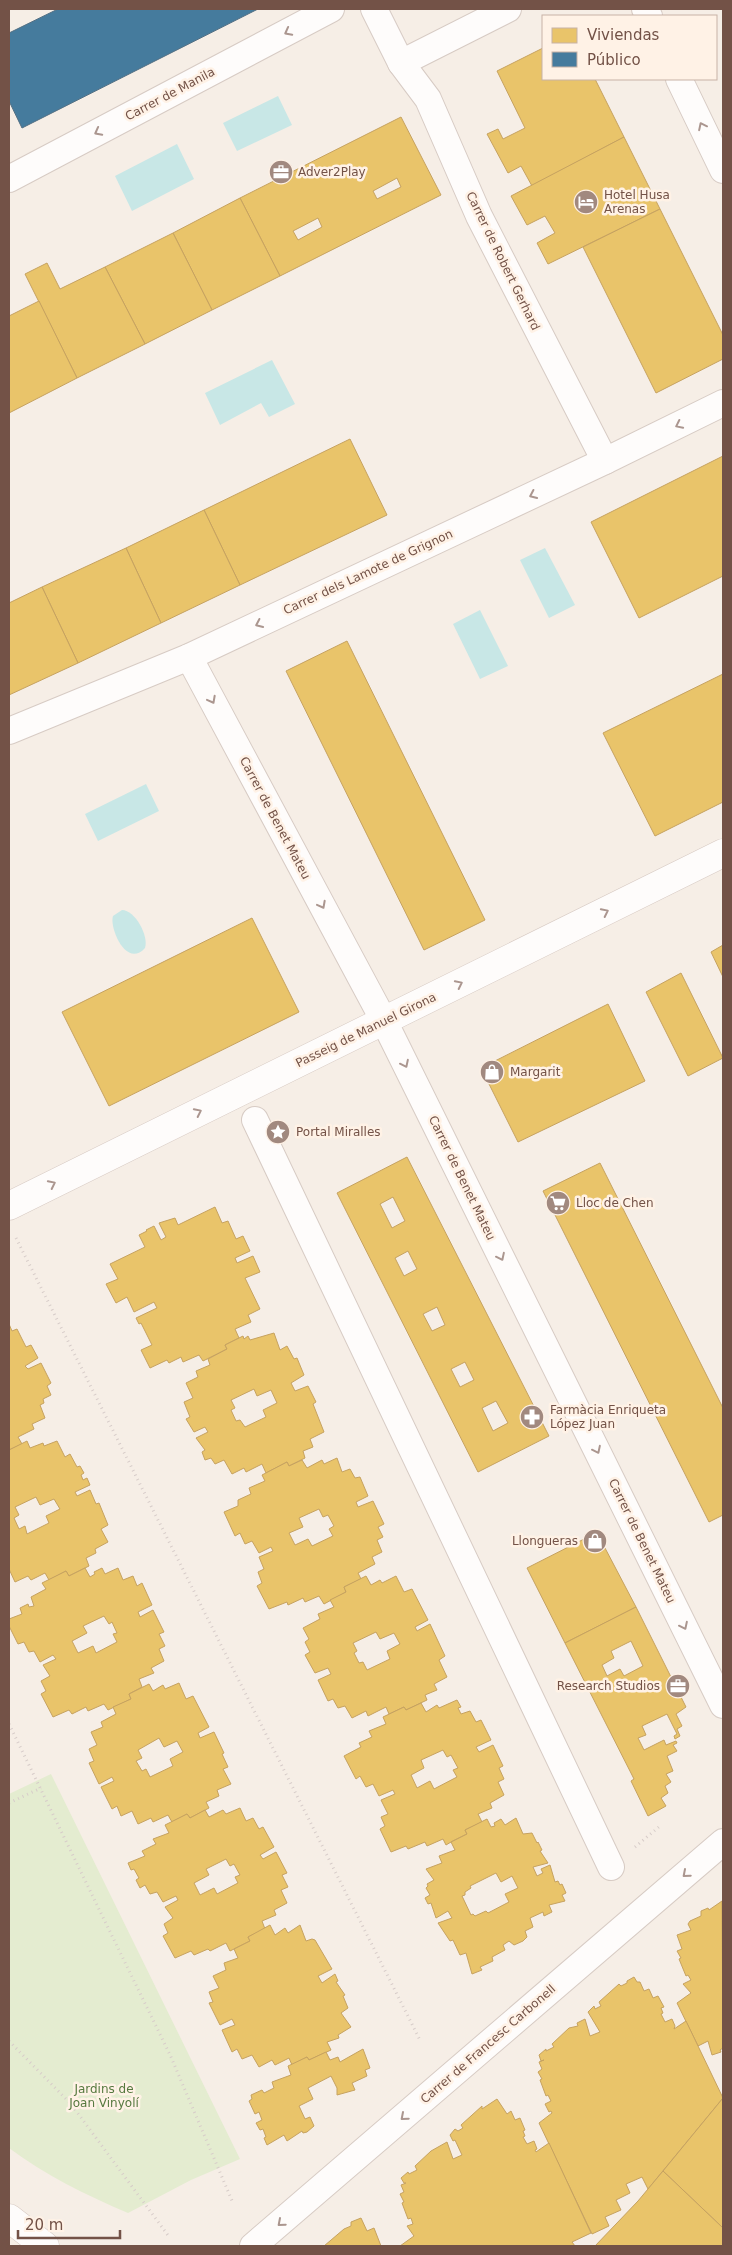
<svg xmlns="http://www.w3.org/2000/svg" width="732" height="2255" viewBox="0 0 732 2255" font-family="'DejaVu Sans',sans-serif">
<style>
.green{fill:#e4ecd0}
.water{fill:#c8e7e6}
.homes{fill:#e9c46a;stroke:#c6a260;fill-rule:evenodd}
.public{fill:#457b9d;stroke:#536f83}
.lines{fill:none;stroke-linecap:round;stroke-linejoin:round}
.street-casing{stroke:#d7cbc4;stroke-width:28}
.secondary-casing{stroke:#d7cac3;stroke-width:29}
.path{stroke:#d7ccc9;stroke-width:3;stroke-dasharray:1 4;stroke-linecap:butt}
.street{stroke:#fefcfb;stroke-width:26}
.secondary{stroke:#fefcfb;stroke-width:28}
.oneway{stroke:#ab968f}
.labels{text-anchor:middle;stroke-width:5;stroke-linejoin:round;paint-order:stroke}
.street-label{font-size:12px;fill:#735247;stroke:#fff2e6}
.poi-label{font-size:12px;fill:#735247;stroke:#fff2e6;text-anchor:start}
.park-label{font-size:12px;fill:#56793f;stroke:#fff2e6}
</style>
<rect width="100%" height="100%" fill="#f6eee6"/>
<!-- green -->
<path class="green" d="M 51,1774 L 240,2159 L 191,2180 L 128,2213 C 86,2195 45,2175 9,2148 L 9,1794 Z"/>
<!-- water -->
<g class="water">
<path d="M 278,96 L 292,125 L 237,151 L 223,123 Z"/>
<path d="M 177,144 L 194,179 L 132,211 L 115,176 Z"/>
<path d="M 272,360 L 295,404 L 269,417 L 261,403 L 220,425 L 205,393 Z"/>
<path d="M 545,548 L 575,605 L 549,618 L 520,560 Z"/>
<path d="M 480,610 L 508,666 L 480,679 L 453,624 Z"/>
<path d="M 146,784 L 159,811 L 98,841 L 85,814 Z"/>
<path d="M 122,910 C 135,910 149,936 145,948 C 126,969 109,927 113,916 Z"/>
</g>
<!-- homes -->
<g class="homes">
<path d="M 543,48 L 543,79 L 595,79 L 624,137 L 532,186 L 521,166 L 508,173 L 487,134 L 498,129 L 503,139 L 525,128 L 497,71 Z"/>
<path d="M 401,117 L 441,195 L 280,276 L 240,198 ZM 397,178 L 401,187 L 377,199 L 373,191 ZM 318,218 L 322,227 L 298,240 L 293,231 Z"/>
<path d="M 624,137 L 660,209 L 548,264 L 537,243 L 555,233 L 545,216 L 527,225 L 511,196 Z"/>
<path d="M 240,198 L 280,276 L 212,310 L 173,233 Z"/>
<path d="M 660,209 L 723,335 L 723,359 L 656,393 L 583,247 Z"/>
<path d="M 173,233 L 212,310 L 145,344 L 105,267 Z"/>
<path d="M 47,263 L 60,289 L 105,267 L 145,344 L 77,378 L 25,274 Z"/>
<path d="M 39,301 L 77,378 L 9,413 L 9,316 Z"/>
<path d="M 350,439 L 387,515 L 240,585 L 204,510 Z"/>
<path d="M 723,456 L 723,576 L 639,618 L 591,522 Z"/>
<path d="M 204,510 L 240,585 L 161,623 L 126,548 Z"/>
<path d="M 126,548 L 161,623 L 78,663 L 42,587 Z"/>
<path d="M 42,587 L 78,663 L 9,695 L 9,603 Z"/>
<path d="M 347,641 L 485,920 L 424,950 L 286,671 Z"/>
<path d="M 723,674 L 723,802 L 655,836 L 603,733 Z"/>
<path d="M 252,918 L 299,1012 L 109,1106 L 62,1012 Z"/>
<path d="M 723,945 L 723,977 L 711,952 Z"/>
<path d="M 681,973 L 723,1058 L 688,1076 L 646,992 Z"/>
<path d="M 608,1004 L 645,1081 L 518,1142 L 481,1068 Z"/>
<path d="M 407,1157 L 549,1436 L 478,1472 L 337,1193 ZM 393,1197 L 405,1221 L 392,1228 L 380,1204 ZM 408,1251 L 417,1269 L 404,1276 L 395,1258 ZM 437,1307 L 445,1325 L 432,1331 L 423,1314 ZM 465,1362 L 474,1380 L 460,1387 L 451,1369 ZM 496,1401 L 508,1423 L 493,1431 L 482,1408 Z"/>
<path d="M 600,1163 L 723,1408 L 723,1515 L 709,1522 L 543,1191 Z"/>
<path d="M 215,1207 L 222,1223 L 228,1221 L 236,1239 L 243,1236 L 250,1251 L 235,1258 L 237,1263 L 253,1256 L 260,1272 L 245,1278 L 260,1309 L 248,1315 L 251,1322 L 235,1329 L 239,1338 L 225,1345 L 227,1349 L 203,1361 L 199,1355 L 183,1362 L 181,1357 L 169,1363 L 167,1360 L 150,1368 L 141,1350 L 152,1345 L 141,1323 L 139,1324 L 136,1318 L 157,1308 L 154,1302 L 134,1312 L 127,1297 L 116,1303 L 106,1284 L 118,1279 L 110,1264 L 145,1247 L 139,1235 L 147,1231 L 146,1230 L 154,1226 L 161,1240 L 166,1237 L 159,1223 L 175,1218 L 178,1225 Z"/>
<path d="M 9,1324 L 12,1331 L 17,1329 L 26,1347 L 31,1345 L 38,1358 L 25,1366 L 28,1369 L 41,1363 L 51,1383 L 47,1386 L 51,1395 L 43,1399 L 44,1403 L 40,1405 L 45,1418 L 32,1424 L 34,1429 L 18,1437 L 22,1444 L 9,1450 Z"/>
<path d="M 274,1333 L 280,1350 L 287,1346 L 294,1359 L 297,1358 L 304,1375 L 291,1383 L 295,1391 L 308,1386 L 316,1402 L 313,1404 L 324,1432 L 310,1439 L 313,1447 L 303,1451 L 305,1458 L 289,1466 L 287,1462 L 266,1473 L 262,1464 L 246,1472 L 244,1468 L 232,1474 L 224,1460 L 215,1464 L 211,1458 L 205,1460 L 202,1452 L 205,1450 L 196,1438 L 208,1432 L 205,1427 L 194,1432 L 186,1419 L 190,1417 L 184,1402 L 193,1398 L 186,1383 L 198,1377 L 196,1371 L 210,1365 L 208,1359 L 227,1349 L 225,1345 L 243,1336 L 244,1339 L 248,1336 L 250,1340 ZM 254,1389 L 257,1396 L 271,1390 L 277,1403 L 263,1410 L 266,1417 L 245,1427 L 240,1420 L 236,1421 L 231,1410 L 235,1408 L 231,1400 Z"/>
<path d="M 27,1441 L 30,1448 L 43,1443 L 44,1446 L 57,1441 L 65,1457 L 70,1454 L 77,1467 L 80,1466 L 84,1473 L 81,1475 L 83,1480 L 87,1478 L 90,1485 L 75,1492 L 77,1496 L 90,1490 L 96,1504 L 99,1503 L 108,1525 L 101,1529 L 108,1542 L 95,1549 L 96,1553 L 86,1558 L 89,1566 L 69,1576 L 66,1571 L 49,1580 L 45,1573 L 31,1580 L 28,1576 L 15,1582 L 9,1569 L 9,1450 ZM 36,1497 L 40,1505 L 54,1499 L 60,1509 L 46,1516 L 49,1523 L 27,1534 L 25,1526 L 19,1529 L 14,1518 L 19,1515 L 15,1507 Z"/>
<path d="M 337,1458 L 342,1472 L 350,1469 L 355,1478 L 360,1477 L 368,1496 L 356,1502 L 358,1507 L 373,1501 L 384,1524 L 378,1527 L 383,1537 L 377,1540 L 382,1552 L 372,1557 L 375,1564 L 358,1573 L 361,1579 L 344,1587 L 346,1592 L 324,1604 L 319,1596 L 305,1602 L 303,1598 L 288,1605 L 287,1602 L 269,1609 L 257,1586 L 262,1583 L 258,1572 L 264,1569 L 259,1557 L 273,1551 L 271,1547 L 259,1553 L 252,1541 L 245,1544 L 240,1533 L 235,1536 L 224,1512 L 238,1506 L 238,1500 L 251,1494 L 249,1488 L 265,1481 L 262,1475 L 287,1462 L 289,1466 L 302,1460 L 307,1468 L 322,1460 L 324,1464 ZM 319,1509 L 323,1517 L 328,1515 L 334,1526 L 329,1529 L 333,1536 L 312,1546 L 308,1539 L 295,1545 L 289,1533 L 303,1527 L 299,1518 Z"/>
<path d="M 592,1535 L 601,1550 L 605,1548 L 636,1607 L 565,1643 L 527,1568 Z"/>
<path d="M 85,1568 L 90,1577 L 95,1574 L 94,1572 L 102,1568 L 105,1574 L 118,1568 L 123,1580 L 133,1576 L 137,1586 L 142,1583 L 152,1605 L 138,1612 L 140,1617 L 153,1610 L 164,1632 L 159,1634 L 165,1646 L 159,1649 L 164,1661 L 151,1668 L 154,1673 L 139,1679 L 142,1687 L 129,1694 L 131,1699 L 108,1710 L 104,1704 L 88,1711 L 86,1707 L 72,1714 L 69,1710 L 53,1717 L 41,1694 L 46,1691 L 41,1681 L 50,1676 L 43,1665 L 56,1659 L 53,1655 L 40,1662 L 34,1651 L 29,1652 L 24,1642 L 18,1644 L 9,1626 L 9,1619 L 22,1614 L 20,1608 L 28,1604 L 29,1607 L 34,1606 L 31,1597 L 46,1589 L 42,1583 L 66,1571 L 69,1576 ZM 104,1616 L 109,1624 L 112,1622 L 117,1633 L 113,1634 L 117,1642 L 96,1653 L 93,1646 L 78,1653 L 72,1641 L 87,1633 L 83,1626 Z"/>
<path d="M 366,1576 L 371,1585 L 380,1580 L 382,1583 L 396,1576 L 404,1592 L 412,1589 L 428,1620 L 415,1627 L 417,1631 L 430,1624 L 445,1656 L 439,1660 L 447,1677 L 434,1684 L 437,1690 L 425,1695 L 427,1700 L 406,1710 L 404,1707 L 389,1714 L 386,1707 L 368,1716 L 366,1711 L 352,1718 L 345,1706 L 338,1708 L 333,1699 L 328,1701 L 318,1680 L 331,1674 L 328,1668 L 315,1673 L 305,1655 L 310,1652 L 305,1642 L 309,1639 L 303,1628 L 320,1619 L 318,1614 L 334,1607 L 330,1600 L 346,1592 L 344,1587 ZM 376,1632 L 380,1639 L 394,1633 L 400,1644 L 387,1651 L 390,1659 L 367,1670 L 363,1662 L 359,1663 L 354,1653 L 357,1651 L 353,1643 Z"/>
<path d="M 636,1607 L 686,1707 L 676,1714 L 682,1726 L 677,1729 L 680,1736 L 675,1739 L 674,1736 L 677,1734 L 667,1714 L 642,1726 L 646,1735 L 638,1738 L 644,1750 L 664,1740 L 666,1745 L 676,1741 L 677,1743 L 673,1745 L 677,1751 L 667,1756 L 673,1771 L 666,1774 L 671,1782 L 665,1786 L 668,1793 L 661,1798 L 666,1806 L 648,1816 L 631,1781 L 634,1779 L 565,1643 ZM 631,1641 L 643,1666 L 624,1676 L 620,1669 L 607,1676 L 602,1665 L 614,1658 L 611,1651 Z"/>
<path d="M 179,1683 L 186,1699 L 193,1696 L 209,1727 L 198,1733 L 200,1738 L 214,1732 L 224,1753 L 222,1754 L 228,1767 L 223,1769 L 231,1784 L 217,1790 L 219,1796 L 206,1802 L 209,1808 L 190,1818 L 187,1814 L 172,1822 L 168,1815 L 153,1822 L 151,1818 L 138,1824 L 132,1811 L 121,1816 L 117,1806 L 112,1809 L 101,1787 L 114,1781 L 112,1777 L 99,1784 L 89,1763 L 94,1761 L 89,1749 L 97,1745 L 91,1732 L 103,1727 L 101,1722 L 116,1714 L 113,1707 L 131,1699 L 129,1694 L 149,1684 L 153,1691 L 163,1685 L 165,1689 ZM 159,1738 L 164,1747 L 177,1741 L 183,1752 L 170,1759 L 173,1766 L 150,1777 L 146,1769 L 142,1771 L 136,1761 L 142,1758 L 138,1750 Z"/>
<path d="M 457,1700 L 461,1707 L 458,1708 L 461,1714 L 470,1711 L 476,1722 L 481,1720 L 491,1740 L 476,1747 L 479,1752 L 493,1745 L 503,1766 L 499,1768 L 504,1779 L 498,1782 L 504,1795 L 490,1803 L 492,1808 L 478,1814 L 482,1822 L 465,1830 L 467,1834 L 451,1842 L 446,1845 L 443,1839 L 427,1846 L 425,1842 L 408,1849 L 406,1846 L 391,1852 L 380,1829 L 385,1826 L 381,1817 L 388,1814 L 381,1800 L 395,1794 L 393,1790 L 379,1796 L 373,1784 L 366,1787 L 360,1776 L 356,1779 L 344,1756 L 361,1747 L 359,1743 L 372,1737 L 369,1731 L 386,1724 L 383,1717 L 404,1707 L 406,1710 L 421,1703 L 426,1712 L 437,1705 L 439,1708 ZM 443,1750 L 447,1757 L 451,1755 L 458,1768 L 453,1770 L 457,1777 L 434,1789 L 430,1781 L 417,1788 L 411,1775 L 424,1768 L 421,1760 Z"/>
<path d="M 240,1808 L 246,1821 L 253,1818 L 259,1829 L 263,1827 L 274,1847 L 260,1855 L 263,1859 L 276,1852 L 287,1873 L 282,1875 L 288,1887 L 281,1890 L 287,1903 L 274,1910 L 276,1915 L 262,1921 L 265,1929 L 248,1937 L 250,1941 L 230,1951 L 226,1943 L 210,1951 L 208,1949 L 194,1955 L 191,1951 L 175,1958 L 163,1936 L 168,1933 L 164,1924 L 173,1918 L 165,1907 L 178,1900 L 176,1896 L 163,1902 L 157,1892 L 150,1894 L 145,1885 L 140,1888 L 136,1880 L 139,1878 L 134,1869 L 131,1870 L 128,1863 L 145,1856 L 142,1851 L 156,1844 L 153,1839 L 169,1833 L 165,1825 L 187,1814 L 190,1818 L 205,1810 L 209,1817 L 223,1810 L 226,1814 ZM 226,1859 L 230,1866 L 234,1864 L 240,1875 L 235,1877 L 238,1883 L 217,1894 L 214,1888 L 200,1895 L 194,1883 L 209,1875 L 206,1869 Z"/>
<path d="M 516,1818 L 523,1834 L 532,1833 L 537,1843 L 538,1842 L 542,1850 L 540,1851 L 548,1863 L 533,1867 L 537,1876 L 543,1873 L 541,1869 L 550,1865 L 555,1882 L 558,1881 L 560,1885 L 562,1884 L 566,1893 L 562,1895 L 565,1901 L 549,1905 L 552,1912 L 544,1916 L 543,1912 L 530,1918 L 533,1927 L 525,1931 L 527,1937 L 523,1941 L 514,1945 L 509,1941 L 503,1945 L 505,1950 L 492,1957 L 493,1961 L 480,1967 L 482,1970 L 472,1974 L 466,1953 L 460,1955 L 453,1940 L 450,1941 L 438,1923 L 452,1918 L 448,1911 L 436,1918 L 431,1903 L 428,1904 L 425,1898 L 430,1895 L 426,1888 L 428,1886 L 427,1884 L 434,1880 L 426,1869 L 442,1863 L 439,1856 L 455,1850 L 451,1842 L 467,1834 L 465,1830 L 487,1819 L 491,1827 L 495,1826 L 494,1823 L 501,1819 L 505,1825 ZM 496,1873 L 501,1882 L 512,1876 L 518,1888 L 505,1894 L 509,1902 L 488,1913 L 486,1911 L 475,1916 L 473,1914 L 471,1915 L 462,1896 L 465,1895 L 465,1892 L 471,1888 L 470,1886 Z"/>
<path d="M 722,1901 L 723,2048 L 720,2050 L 721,2052 L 712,2055 L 708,2041 L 698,2046 L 677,2003 L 691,1993 L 683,1984 L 691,1980 L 688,1975 L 686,1976 L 679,1959 L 681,1958 L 677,1951 L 682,1949 L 677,1935 L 691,1930 L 688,1924 L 690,1921 L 701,1916 L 701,1911 L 708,1908 L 709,1910 Z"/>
<path d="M 270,1925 L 275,1935 L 285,1928 L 288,1933 L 300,1925 L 306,1941 L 312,1939 L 315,1940 L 332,1969 L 318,1976 L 322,1983 L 335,1974 L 338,1981 L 336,1982 L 345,1995 L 343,1996 L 348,2008 L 341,2013 L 351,2027 L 338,2035 L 339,2038 L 327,2042 L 331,2050 L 309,2060 L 307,2057 L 292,2065 L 289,2058 L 275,2065 L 272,2060 L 259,2067 L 252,2055 L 242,2059 L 237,2049 L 232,2052 L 222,2030 L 235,2025 L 232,2019 L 220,2025 L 209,2003 L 213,2002 L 209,1992 L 219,1988 L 213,1976 L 226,1970 L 224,1963 L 238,1958 L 234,1949 L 250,1941 L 248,1937 Z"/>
<path d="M 634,1977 L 637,1982 L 640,1982 L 644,1991 L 649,1989 L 653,1998 L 658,1996 L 664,2007 L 661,2008 L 663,2013 L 661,2014 L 665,2022 L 672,2019 L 675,2026 L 674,2029 L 686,2021 L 723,2098 L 648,2189 L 642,2177 L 626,2184 L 630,2193 L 616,2200 L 621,2210 L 605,2217 L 609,2226 L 592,2234 L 539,2123 L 552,2113 L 551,2111 L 549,2112 L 545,2104 L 551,2101 L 548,2095 L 546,2096 L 540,2080 L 542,2079 L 538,2072 L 542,2069 L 539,2062 L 544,2060 L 541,2061 L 539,2055 L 546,2049 L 546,2051 L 554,2047 L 552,2044 L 569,2028 L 578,2026 L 577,2023 L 585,2019 L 590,2036 L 600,2032 L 588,2012 L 594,2006 L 595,2009 L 601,2006 L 599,2002 L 619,1984 L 621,1986 L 627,1983 L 627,1981 Z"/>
<path d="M 363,2049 L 370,2068 L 365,2070 L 367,2076 L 352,2083 L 355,2090 L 337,2095 L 337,2088 L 331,2076 L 308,2088 L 313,2099 L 299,2106 L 305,2119 L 310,2117 L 314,2126 L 307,2132 L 303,2133 L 302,2131 L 287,2141 L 284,2135 L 267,2145 L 264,2138 L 266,2137 L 263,2129 L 260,2130 L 256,2123 L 262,2120 L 259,2112 L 255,2114 L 249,2101 L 252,2099 L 251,2095 L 262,2090 L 264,2093 L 274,2088 L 272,2082 L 291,2075 L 288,2066 L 307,2057 L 309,2060 L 326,2052 L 330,2060 L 338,2057 L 340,2062 Z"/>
<path d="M 723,2098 L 723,2228 L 663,2171 Z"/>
<path d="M 497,2099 L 507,2114 L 511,2111 L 515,2120 L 520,2118 L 525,2130 L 523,2131 L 525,2136 L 523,2137 L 527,2144 L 534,2141 L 537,2149 L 535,2150 L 536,2152 L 549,2143 L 591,2233 L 572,2242 L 575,2246 L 400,2246 L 414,2236 L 407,2226 L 413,2224 L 411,2218 L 408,2219 L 402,2203 L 404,2202 L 400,2194 L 404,2192 L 401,2185 L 406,2183 L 404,2183 L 401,2178 L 408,2172 L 409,2174 L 417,2170 L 415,2166 L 431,2151 L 447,2142 L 453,2159 L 462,2155 L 455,2140 L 453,2141 L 450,2135 L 455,2129 L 458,2131 L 463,2128 L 461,2125 L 482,2106 L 482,2109 Z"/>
<path d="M 663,2171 L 723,2228 L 723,2246 L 595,2246 L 638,2201 Z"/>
<path d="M 361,2218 L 367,2231 L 374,2228 L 381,2246 L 324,2246 L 344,2229 L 351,2226 L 351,2222 Z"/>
</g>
<!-- public -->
<path class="public" d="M 58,9 L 258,9 L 22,128 L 9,101 L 9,33 Z"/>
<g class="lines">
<!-- street casing -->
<g class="street-casing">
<g id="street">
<path d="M 374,9 L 401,63 L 428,99 L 479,216 L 605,461"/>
<path d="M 645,9 L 649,16"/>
<path d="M 401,63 L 508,9"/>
<path d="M 679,79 L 723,170"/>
<path d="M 9,179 L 331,9"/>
<path d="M 189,657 L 384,1021 L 723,1705"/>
<path d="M 9,731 L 189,657 L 605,461 L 723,403"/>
<path d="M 255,1120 L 611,1867"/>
<path d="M 253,2246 L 723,1842"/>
</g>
</g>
<!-- secondary casing -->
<g class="secondary-casing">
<g id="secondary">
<path d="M 9,1206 L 723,853"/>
<path d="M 9,2218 L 45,2246"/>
</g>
</g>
<!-- path -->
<g class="path">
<path d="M 16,1238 L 420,2040"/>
<path d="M 9,1724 L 171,2057 L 233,2203"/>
<path d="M 9,1803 L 41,1788"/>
<path d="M 635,1847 L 660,1826"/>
<path d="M 9,2041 L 71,2104 L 170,2238"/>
</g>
<!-- street -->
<use href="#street" class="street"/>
<!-- secondary -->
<use href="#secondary" class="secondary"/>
</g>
<!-- one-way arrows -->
<defs><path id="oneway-chevron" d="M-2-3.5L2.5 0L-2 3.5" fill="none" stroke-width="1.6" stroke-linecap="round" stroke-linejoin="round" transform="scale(1.25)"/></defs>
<g class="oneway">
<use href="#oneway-chevron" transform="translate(288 32) rotate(152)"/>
<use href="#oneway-chevron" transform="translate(702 126) rotate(-116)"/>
<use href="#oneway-chevron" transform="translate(98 132) rotate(152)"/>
<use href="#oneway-chevron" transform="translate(679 425) rotate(154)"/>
<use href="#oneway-chevron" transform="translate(533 495) rotate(155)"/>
<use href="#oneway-chevron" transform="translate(259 624) rotate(155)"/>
<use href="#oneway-chevron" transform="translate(212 700) rotate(62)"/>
<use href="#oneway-chevron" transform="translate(322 905) rotate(62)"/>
<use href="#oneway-chevron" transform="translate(605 912) rotate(-26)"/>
<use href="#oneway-chevron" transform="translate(459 984) rotate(-26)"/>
<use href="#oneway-chevron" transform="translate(405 1064) rotate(64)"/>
<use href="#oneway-chevron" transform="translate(198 1112) rotate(-26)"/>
<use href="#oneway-chevron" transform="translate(52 1184) rotate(-26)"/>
<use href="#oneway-chevron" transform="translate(501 1257) rotate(64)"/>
<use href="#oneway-chevron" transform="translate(597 1450) rotate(64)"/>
<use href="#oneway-chevron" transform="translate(684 1626) rotate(64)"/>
<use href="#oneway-chevron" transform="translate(686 1874) rotate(139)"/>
<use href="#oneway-chevron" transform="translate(404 2117) rotate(139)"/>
<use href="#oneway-chevron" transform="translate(281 2223) rotate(139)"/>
</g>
<!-- icons -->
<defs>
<g id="office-disc" transform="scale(1.25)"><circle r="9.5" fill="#a1897f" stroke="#fff2e6"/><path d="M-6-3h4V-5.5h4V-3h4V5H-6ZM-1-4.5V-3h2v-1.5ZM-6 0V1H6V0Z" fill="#fff"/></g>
<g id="hotel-disc" transform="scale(1.25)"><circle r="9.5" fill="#a1897f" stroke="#fff2e6"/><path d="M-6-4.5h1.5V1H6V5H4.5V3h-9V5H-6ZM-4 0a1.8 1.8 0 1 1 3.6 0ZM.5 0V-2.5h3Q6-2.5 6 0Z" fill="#fff"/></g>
<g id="shop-disc" transform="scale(1.25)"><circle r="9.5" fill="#a1897f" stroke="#fff2e6"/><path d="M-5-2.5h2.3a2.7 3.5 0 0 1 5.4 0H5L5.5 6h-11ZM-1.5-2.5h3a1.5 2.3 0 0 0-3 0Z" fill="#fff"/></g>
<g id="sight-disc" transform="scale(1.25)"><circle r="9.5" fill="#a1897f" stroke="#fff2e6"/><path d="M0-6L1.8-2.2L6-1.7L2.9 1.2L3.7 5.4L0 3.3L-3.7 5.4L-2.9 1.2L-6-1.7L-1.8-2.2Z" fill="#fff"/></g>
<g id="supermarket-disc" transform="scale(1.25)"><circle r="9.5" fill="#a1897f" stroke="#fff2e6"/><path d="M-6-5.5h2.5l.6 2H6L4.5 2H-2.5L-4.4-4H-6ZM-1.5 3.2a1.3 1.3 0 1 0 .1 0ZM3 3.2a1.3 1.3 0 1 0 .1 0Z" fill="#fff"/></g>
<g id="pharmacy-disc" transform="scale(1.25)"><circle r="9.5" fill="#a1897f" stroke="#fff2e6"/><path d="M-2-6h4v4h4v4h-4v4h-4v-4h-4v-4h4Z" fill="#fff"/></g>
</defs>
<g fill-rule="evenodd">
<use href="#office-disc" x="281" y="172"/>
<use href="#hotel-disc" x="586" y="202"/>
<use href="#shop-disc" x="492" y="1072"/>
<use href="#sight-disc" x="278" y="1132"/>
<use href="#supermarket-disc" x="558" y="1203"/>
<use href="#pharmacy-disc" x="532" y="1417"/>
<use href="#shop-disc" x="595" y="1541"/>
<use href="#office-disc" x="678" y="1686"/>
</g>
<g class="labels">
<!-- street labels -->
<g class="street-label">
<text transform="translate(170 94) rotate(-28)" y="4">Carrer de Manila</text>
<text transform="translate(503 261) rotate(64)" y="4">Carrer de Robert Gerhard</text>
<text transform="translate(368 572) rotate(-25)" y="4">Carrer dels Lamote de Grignon</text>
<text transform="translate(275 818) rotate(62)" y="4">Carrer de Benet Mateu</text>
<text transform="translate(366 1030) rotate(-26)" y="4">Passeig de Manuel Girona</text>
<text transform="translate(462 1178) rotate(64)" y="4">Carrer de Benet Mateu</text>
<text transform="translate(642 1541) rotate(64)" y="4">Carrer de Benet Mateu</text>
<text transform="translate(488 2044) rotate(-41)" y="4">Carrer de Francesc Carbonell</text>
</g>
<!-- poi labels -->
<g class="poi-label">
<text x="298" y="176">Adver2Play</text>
<text x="604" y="199">Hotel Husa<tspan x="604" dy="14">Arenas</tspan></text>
<text x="510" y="1076">Margarit</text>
<text x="296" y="1136">Portal Miralles</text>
<text x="576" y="1207">Lloc de Chen</text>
<text x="550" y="1414">Farmàcia Enriqueta<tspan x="550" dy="14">López Juan</tspan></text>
<text x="578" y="1545" text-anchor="end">Llongueras</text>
<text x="660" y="1690" text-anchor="end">Research Studios</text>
</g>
<!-- park labels -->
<g class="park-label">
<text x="104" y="2093">Jardins de<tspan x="104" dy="14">Joan Vinyolí</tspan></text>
</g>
</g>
<!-- border -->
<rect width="732" height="2255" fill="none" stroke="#735247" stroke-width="20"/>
<!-- legend -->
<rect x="542" y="15" width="175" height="65" fill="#fff2e6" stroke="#c7b2a6"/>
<rect x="552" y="28" width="25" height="15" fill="#e9c46a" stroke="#c7b2a6"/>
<text x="587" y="40" font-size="15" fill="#735247">Viviendas</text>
<rect x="552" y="52" width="25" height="15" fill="#457b9d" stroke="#c7b2a6"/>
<text x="587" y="65" font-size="15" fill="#735247">Público</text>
<!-- scale -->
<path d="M18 2230v8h102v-8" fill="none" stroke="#735247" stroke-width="2.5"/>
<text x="25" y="2230" font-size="15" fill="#735247" stroke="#fff2e6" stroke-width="4" paint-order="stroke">20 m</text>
</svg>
